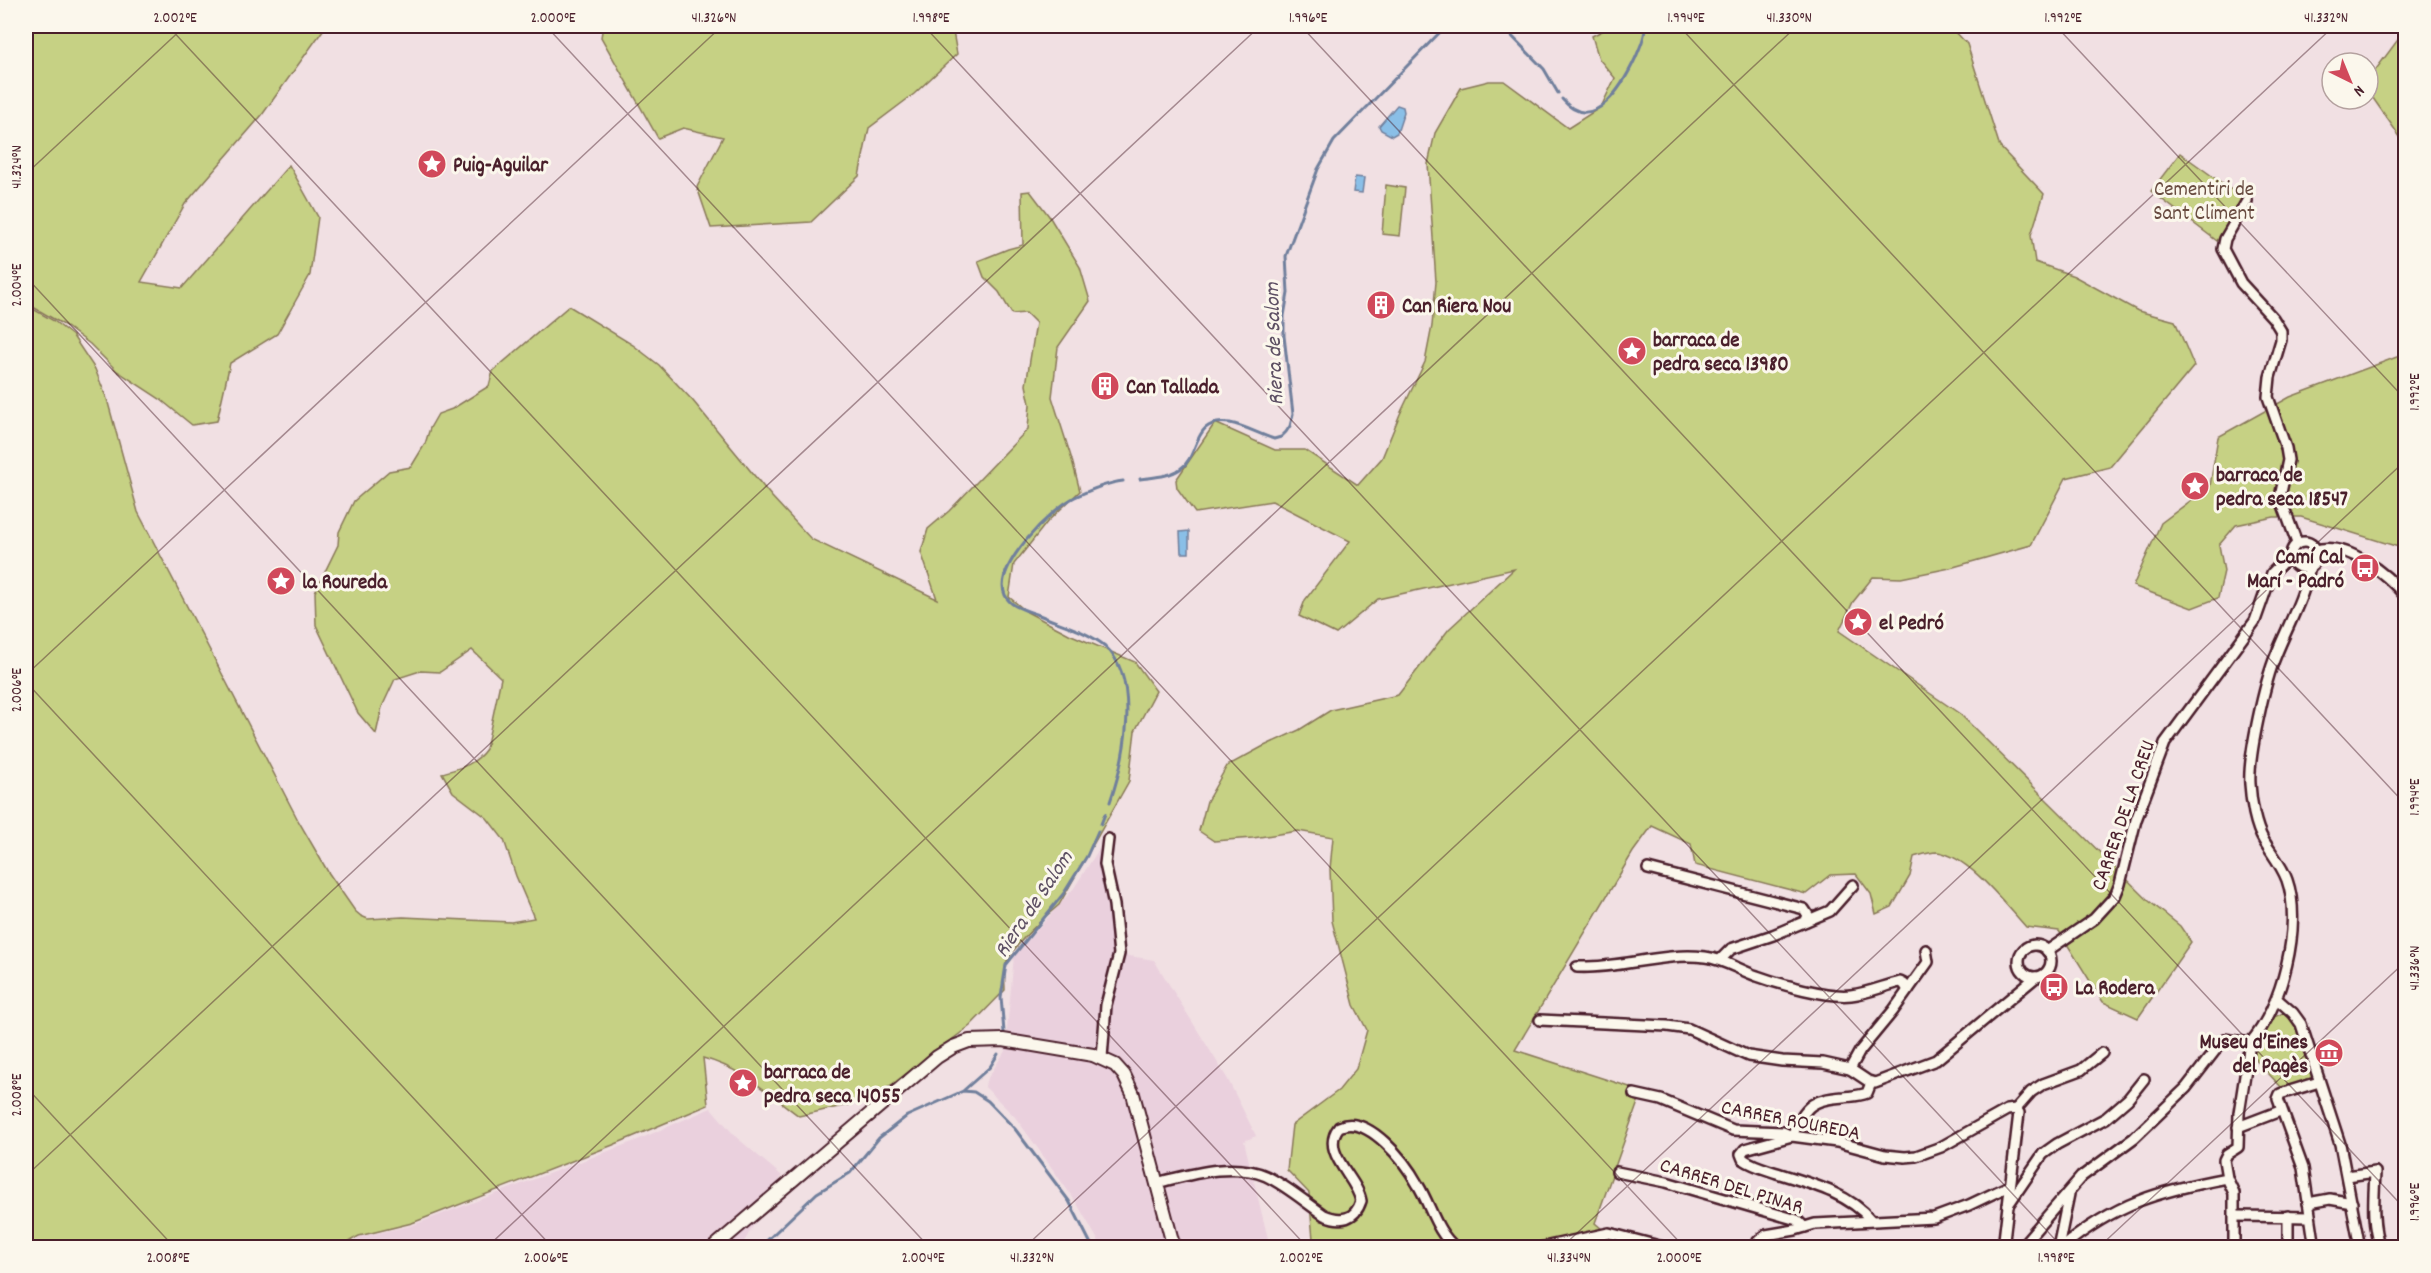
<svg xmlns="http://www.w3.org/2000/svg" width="2431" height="1273" viewBox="0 0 2431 1273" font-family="Dekko,sans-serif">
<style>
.built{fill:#ead0dd}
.green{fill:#c6d184;stroke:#887858;stroke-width:1.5}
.water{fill:#8abfe7;stroke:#707f9c;stroke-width:1.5}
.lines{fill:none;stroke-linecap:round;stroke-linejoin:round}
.stream{stroke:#707f9c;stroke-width:3}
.street-casing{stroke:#4a1f2b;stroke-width:14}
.secondary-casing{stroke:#4a1f2b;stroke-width:16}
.street{stroke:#fbf7ec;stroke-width:9}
.secondary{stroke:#fbf7ec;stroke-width:12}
.ticks{fill:none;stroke:#4a1f2b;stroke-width:1.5;stroke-opacity:0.45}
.labels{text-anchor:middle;stroke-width:6;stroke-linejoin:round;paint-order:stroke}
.poi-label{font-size:21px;font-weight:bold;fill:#4a1f2b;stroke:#fbf7ec;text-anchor:start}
.park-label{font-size:21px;fill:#694c41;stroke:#fbf7ec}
.street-label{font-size:21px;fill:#4a1f2b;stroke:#fbf7ec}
.water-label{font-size:22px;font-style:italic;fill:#5d4f63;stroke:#fbf7ec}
.neatline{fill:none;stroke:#4a1f2b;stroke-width:2}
.ticks-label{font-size:15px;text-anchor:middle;fill:#4a1f2b}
</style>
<rect width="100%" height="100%" fill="#f1e0e3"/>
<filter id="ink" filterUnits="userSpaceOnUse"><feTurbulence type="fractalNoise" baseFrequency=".0167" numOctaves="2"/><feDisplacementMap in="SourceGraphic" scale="12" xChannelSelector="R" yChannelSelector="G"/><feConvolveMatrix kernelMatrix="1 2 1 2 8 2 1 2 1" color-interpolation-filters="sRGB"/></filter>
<g filter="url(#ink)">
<!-- built -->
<g class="built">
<path d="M 1099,849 L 1117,954 L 1154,960 L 1227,1078 L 1256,1136 L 1244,1141 L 1270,1247 L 1102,1247 L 1076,1202 L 1034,1143 L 1015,1117 L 985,1087 L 986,1081 L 1005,1051 L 1014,956 L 1074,888 Z"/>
<path d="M 711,1108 L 735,1136 L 782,1176 L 741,1247 L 344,1248 L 360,1237 L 413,1225 L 635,1141 Z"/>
</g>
<!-- green -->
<g class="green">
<path d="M 26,26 L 326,26 L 262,115 L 185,204 L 141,282 L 182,288 L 289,165 L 318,217 L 310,275 L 277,334 L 230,363 L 217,421 L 192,425 L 160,399 L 117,371 L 90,344 L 64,325 L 26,303 Z"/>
<path d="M 603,26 L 952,26 L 957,54 L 914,94 L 869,128 L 859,176 L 811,222 L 711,228 L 697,187 L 723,137 L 683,128 L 658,138 L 601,37 Z"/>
<path d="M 1612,26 L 1950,26 L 1967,44 L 2000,147 L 2044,194 L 2031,235 L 2035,262 L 2074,276 L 2138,311 L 2175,321 L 2194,366 L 2110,467 L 2066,478 L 2031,545 L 1950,568 L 1901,578 L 1873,577 L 1853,602 L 1839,631 L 1960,714 L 2149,901 L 2180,926 L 2191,942 L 2138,1018 L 2103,1002 L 2059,931 L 2026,927 C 2005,904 1969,856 1937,852 C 1930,852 1921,855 1914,857 L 1910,876 L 1892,907 L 1876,914 L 1871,894 L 1856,874 L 1830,875 L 1806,894 L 1695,865 L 1691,844 L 1652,826 L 1633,852 L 1515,1050 L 1642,1091 L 1595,1223 L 1623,1247 L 1335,1248 L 1313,1239 L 1309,1193 L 1287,1170 L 1292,1125 L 1339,1090 L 1356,1069 L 1367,1030 L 1354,1005 L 1332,921 L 1330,869 L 1333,837 L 1298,831 L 1253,838 L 1214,841 L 1199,831 L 1207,801 L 1227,766 L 1262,747 L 1299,730 L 1331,710 L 1398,695 L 1449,629 L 1514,569 L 1378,599 L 1336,634 L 1299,616 L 1305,600 L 1350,541 L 1272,501 L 1195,513 L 1177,488 L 1176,480 L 1215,423 L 1275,450 L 1305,450 L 1358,485 L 1382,458 L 1400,414 L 1425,362 L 1432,326 L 1436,282 L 1428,164 L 1435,133 L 1461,88 L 1489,81 L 1504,81 L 1568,128 L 1601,107 L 1615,78 L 1599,59 L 1592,36 Z"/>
<path d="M 2394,26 L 2405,26 L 2405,144 L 2368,91 L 2368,80 L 2403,33 Z"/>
<path d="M 2180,153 L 2244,199 L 2217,241 L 2151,191 Z"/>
<path d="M 1386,185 L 1405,188 L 1400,236 L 1382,234 Z"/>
<path d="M 1030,191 L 1049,216 L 1080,267 L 1090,301 L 1058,347 L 1052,397 L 1072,460 L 1080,491 L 1048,521 L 1014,564 L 1009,597 L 1027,612 L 1069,634 L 1135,662 L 1156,691 L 1135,731 L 1129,781 L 1059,905 C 1043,918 1016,943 1007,961 C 1003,970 1005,981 1005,990 L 970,1026 L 879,1094 L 847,1105 L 799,1116 C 768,1093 741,1068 703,1058 L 708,1105 L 613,1145 L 412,1223 L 359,1236 L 339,1247 L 26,1247 L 26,305 L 54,321 L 73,336 L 95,369 L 107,399 L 138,512 L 299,822 L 328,872 L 355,911 L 361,916 L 368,919 L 403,917 L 511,922 L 534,918 L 516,876 L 504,840 L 487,818 L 453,792 L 442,773 C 460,768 475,765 486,749 L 501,678 L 472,650 L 440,672 L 420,671 L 395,679 L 382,707 L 376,734 L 358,713 L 316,625 L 315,592 L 338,545 L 339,532 L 354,501 L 389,471 L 411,467 L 425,444 L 430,428 L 438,414 L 452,409 L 489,386 L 493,371 L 569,306 L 633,345 L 659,365 L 693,401 L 772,497 L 811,539 L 937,599 L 921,552 L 928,529 L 949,511 L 1028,429 L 1030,404 L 1026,385 L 1036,323 L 1026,313 L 1012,314 L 999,292 L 984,277 L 978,261 L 1008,249 L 1023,245 L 1022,192 Z"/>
<path d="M 2405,351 L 2405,549 L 2301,517 L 2274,517 L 2236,525 L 2219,545 L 2224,571 L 2218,598 L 2192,608 L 2133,586 L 2161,523 L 2210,486 L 2218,437 L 2290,397 L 2405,354 Z"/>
<path d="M 2283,1013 C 2298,1021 2309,1061 2312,1078 L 2311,1081 L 2282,1088 L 2252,1056 L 2253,1050 L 2274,1017 Z"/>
</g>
<!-- water -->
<g class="water">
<path d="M 1397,105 L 1403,107 L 1404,112 L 1397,133 L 1392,136 L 1381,130 L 1379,126 Z"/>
<path d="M 1355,177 L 1364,178 L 1362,193 L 1353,192 Z"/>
<path d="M 1189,531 L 1189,553 L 1181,553 L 1180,532 Z"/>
</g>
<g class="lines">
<!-- stream -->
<g class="stream">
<path d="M 1502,26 L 1544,69 L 1558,93"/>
<path d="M 1562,99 C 1594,137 1624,83 1636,57 C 1640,47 1646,36 1645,26"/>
<path d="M 1140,479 C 1153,477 1169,477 1180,469 C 1201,455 1191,417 1230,423 C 1245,426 1259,434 1274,439 L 1281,437 L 1286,432 L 1290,426 L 1293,414 L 1284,336 L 1284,316 L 1288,293 L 1286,256 L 1318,169 L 1334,141 L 1446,26"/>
<path d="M 1110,802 C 1124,761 1142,680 1105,646 C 1087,631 1060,624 1039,615 C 1027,610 1011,608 1005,595 C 992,567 1052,508 1075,497 C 1090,490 1107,483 1123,481"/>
<path d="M 1101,824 L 1105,814"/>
<path d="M 1004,1032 L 1001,997 L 1006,965 L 1064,893 L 1087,856 L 1098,831"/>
<path d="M 964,1090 L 990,1067 L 998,1054"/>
<path d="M 759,1248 L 817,1193 L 850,1173 L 879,1138 L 907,1116 L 963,1091 L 974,1092 L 988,1101 L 1015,1129 L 1069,1201 L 1093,1248"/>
</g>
<!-- street casing -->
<g class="street-casing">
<g id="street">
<path d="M 2247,201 L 2225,239 L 2223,249 L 2241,283 L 2273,318 L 2281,331 L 2281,340 L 2270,377 L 2268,397 L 2286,448 L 2288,460 L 2280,497 L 2297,543"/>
<circle cx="2304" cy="555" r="13"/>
<path d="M 2316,550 C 2347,541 2387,574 2406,597"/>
<path d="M 1648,869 L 1804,909 L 1808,915 L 1806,921"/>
<circle cx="2035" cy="961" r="16"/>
<path d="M 2047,951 L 2094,919 L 2115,896 L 2120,884 L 2136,820 L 2165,743 L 2255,621 L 2272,573 L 2290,555"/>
<path d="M 1720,960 L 1731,949 L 1773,935 L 1830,911 L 1853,885"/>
<path d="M 1577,967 C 1620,969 1662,952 1705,957 C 1724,959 1739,970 1757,976 C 1779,984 1829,998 1851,995 C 1868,993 1884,986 1900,982 L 1904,984 L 1908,990"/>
<path d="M 2277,999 L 2293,1013 L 2301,1024 L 2340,1144 L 2360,1248"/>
<path d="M 1540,1020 L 1667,1026 L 1689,1029 L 1748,1056 L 1782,1061 L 1823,1063 L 1850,1069 L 1868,1081 L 1875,1083 L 1936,1060 L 2036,977"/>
<path d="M 2250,1043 C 2282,1008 2303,925 2287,880 C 2282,866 2272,854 2264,841 C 2255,826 2251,801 2250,784 C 2248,756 2265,681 2276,655 C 2288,625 2304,598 2310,566"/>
<path d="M 1102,1058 L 1106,1005 L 1119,954 L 1114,905 L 1105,864 L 1108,839"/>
<path d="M 1850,1069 L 1860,1051 L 1893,1011 L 1928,962 L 1926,950"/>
<path d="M 1871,1083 L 1867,1093 C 1859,1096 1852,1096 1844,1097 C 1811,1099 1805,1106 1792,1136 L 1745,1149 L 1741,1154 L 1743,1159 C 1753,1166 1765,1169 1777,1173 C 1809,1183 1849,1193 1871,1220"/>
<path d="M 1634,1094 L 1661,1100 L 1733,1130 L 1783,1132 L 1792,1136 L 1837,1142 L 1885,1155 L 1905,1157 L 1916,1156 L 1941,1147 L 2007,1110 L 2016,1109 L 2019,1113 L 2003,1248"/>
<path d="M 2016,1109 L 2031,1092 L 2043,1084 L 2081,1070 L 2102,1053"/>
<path d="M 2238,1127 L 2280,1111"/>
<path d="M 1617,1172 L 1666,1182 L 1797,1220 L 1804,1227"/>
<path d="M 2347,1176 L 2375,1172 C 2374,1198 2371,1222 2380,1248"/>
<path d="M 1156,1183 C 1189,1175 1233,1161 1266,1176 C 1287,1186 1305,1202 1324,1215 C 1341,1222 1355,1220 1361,1201 C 1357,1177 1319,1152 1339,1127 C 1368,1113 1406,1163 1418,1185 C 1431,1206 1436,1232 1456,1248"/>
<path d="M 2308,1203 L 2330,1199 L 2352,1203"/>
<path d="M 2008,1205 L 2043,1154 L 2057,1144 L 2106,1118 L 2128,1099 L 2144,1079"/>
<path d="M 2235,1216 L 2310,1217"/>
<path d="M 1539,1248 L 1609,1233 L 1667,1248"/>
<path d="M 1758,1248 L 1758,1241 L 1766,1235 L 1795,1230 L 1815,1224 L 1934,1218 L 1969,1205 L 2009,1186"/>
<path d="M 2020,1248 L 2081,1177 L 2134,1138 L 2186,1088 L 2224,1039 L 2250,1043"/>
<path d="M 2058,1248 L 2069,1194"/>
<path d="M 2061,1248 C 2116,1203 2158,1191 2227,1178"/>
<path d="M 2234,1248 L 2234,1193 L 2227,1178 L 2224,1160 L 2227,1154 L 2238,1147 L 2239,1113 L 2250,1043"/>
<path d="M 2288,1248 L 2288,1216"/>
<path d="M 2315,1248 L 2303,1168 L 2278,1099 L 2280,1094 L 2319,1082"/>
</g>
</g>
<!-- secondary casing -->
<g class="secondary-casing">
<path id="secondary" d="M 713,1248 L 937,1057 L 953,1047 L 969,1041 L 1003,1040 L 1093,1055 L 1115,1065 L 1124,1075 L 1133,1094 L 1174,1248"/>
</g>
<!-- street -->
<use href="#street" class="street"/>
<!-- secondary -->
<use href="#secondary" class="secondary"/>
</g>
</g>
<!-- ticks -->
<path class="ticks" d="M 168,26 L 1308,1248M 546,26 L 1685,1248M 924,26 L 2063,1248M 1301,26 L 2406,1210M 1679,26 L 2406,805M 2056,26 L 2406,400M 26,174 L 185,26M 26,277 L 930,1248M 26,675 L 722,26M 26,682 L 553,1248M 26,1087 L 175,1248M 26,1176 L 1260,26M 486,1248 L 1797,26M 1024,1248 L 2334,26M 1561,1248 L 2406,460M 2098,1248 L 2406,961"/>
<!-- icons -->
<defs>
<g id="sight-disc" transform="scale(1.5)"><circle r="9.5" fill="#d1495b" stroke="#fbf7ec"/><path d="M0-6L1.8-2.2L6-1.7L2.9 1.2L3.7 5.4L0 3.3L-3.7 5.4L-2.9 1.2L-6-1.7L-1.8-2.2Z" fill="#fff"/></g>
<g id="building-disc" transform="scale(1.5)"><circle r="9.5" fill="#d1495b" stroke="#fbf7ec"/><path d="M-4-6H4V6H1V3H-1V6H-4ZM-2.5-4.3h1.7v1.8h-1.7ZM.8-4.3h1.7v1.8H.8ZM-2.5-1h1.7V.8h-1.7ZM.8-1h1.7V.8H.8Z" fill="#fff"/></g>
<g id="bus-disc" transform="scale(1.5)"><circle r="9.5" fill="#d1495b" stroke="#fbf7ec"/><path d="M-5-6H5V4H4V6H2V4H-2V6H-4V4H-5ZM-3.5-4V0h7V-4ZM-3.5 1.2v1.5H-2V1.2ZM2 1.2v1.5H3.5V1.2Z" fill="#fff"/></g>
<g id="museum-disc" transform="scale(1.5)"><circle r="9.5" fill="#d1495b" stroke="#fbf7ec"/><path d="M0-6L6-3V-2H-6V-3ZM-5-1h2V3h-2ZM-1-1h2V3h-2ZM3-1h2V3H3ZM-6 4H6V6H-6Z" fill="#fff"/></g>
</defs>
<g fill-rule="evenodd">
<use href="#sight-disc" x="432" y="164"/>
<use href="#building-disc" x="1381" y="305"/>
<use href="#sight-disc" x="1632" y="351"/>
<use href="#building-disc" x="1105" y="386"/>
<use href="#sight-disc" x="2195" y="486"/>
<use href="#bus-disc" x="2365" y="568"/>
<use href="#sight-disc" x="281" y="581"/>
<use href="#sight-disc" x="1858" y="622"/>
<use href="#bus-disc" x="2054" y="987"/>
<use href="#museum-disc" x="2329" y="1053"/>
<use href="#sight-disc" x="743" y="1083"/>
</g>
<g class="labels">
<!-- poi labels -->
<g class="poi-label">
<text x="453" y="171">Puig-Aguilar</text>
<text x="1402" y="312">Can Riera Nou</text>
<text x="1653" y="346">barraca de<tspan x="1653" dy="24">pedra seca 13980</tspan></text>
<text x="1126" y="393">Can Tallada</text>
<text x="2216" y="481">barraca de<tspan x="2216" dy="24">pedra seca 18547</tspan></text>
<text x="2344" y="563" text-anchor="end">Camí Cal<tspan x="2344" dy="24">Marí - Padró</tspan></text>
<text x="302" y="588">la Roureda</text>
<text x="1879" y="629">el Pedró</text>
<text x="2075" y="994">La Rodera</text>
<text x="2308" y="1048" text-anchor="end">Museu d’Eines<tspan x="2308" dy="24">del Pagès</tspan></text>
<text x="764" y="1078">barraca de<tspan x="764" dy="24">pedra seca 14055</tspan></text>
</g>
<!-- park labels -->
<g class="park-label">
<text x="2204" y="195">Cementiri de<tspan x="2204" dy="24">Sant Climent</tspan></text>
</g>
<!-- street labels -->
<g class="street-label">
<text transform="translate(2122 815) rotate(-71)" y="7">CARRER DE LA CREU</text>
<text transform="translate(1791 1119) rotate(11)" y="7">CARRER ROUREDA</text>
<text transform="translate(1732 1185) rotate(17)" y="7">CARRER DEL PINAR</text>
</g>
<!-- water labels -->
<g class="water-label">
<text transform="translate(1272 344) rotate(-92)" y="8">Riera de Salom</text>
<text transform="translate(1032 903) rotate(-56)" y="8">Riera de Salom</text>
</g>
</g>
<!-- margin -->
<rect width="2431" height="1273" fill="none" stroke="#fbf7ec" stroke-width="66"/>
<!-- north arrow -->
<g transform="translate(2350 81) rotate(137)"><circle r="28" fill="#fbf7ec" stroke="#b4a19f" stroke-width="1.5"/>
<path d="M0-4.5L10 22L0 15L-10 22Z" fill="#d1495b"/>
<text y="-9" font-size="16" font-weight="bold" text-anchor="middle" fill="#4a1f2b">N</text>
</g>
<rect x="33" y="33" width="2365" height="1207" class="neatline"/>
<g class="ticks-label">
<text x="175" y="22">2.002°E</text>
<text x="553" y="22">2.000°E</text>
<text x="714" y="22">41.326°N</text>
<text x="931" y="22">1.998°E</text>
<text x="1308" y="22">1.996°E</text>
<text x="1686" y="22">1.994°E</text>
<text x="1789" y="22">41.330°N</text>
<text x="2063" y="22">1.992°E</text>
<text x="2326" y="22">41.332°N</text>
<text transform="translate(16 167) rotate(-90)" y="5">41.324°N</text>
<text transform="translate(16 285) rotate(-90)" y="5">2.004°E</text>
<text transform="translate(2414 392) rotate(-90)" y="5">1.992°E</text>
<text transform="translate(16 690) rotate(-90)" y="5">2.006°E</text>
<text transform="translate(2414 797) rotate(-90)" y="5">1.994°E</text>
<text transform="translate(2414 968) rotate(-90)" y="5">41.336°N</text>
<text transform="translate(16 1095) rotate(-90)" y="5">2.008°E</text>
<text transform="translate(2414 1202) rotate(-90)" y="5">1.996°E</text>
<text x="168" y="1262">2.008°E</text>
<text x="546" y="1262">2.006°E</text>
<text x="923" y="1262">2.004°E</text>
<text x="1032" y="1262">41.332°N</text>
<text x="1301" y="1262">2.002°E</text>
<text x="1569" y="1262">41.334°N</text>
<text x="1679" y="1262">2.000°E</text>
<text x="2056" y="1262">1.998°E</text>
</g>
</svg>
